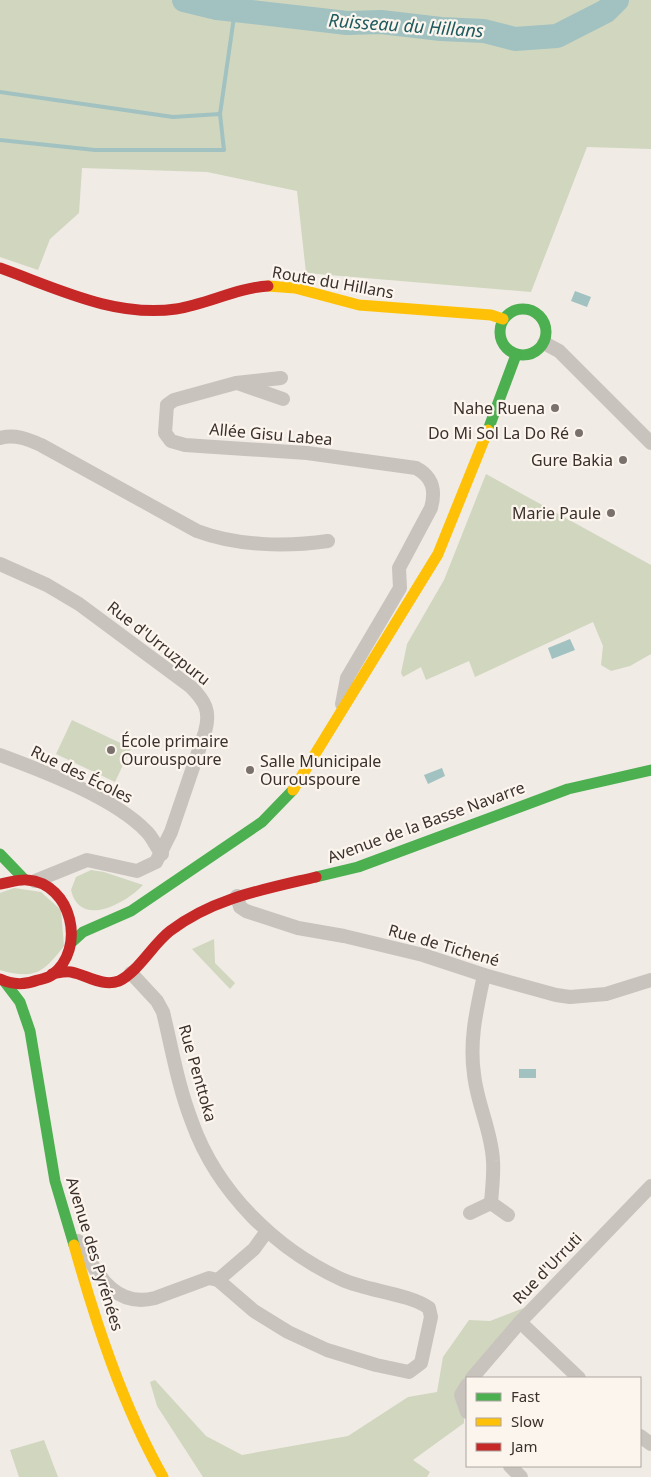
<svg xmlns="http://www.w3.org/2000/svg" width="651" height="1477" viewBox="0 0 651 1477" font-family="'Noto Sans',sans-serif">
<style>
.green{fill:#d1d6bf}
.water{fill:#a1c2c1}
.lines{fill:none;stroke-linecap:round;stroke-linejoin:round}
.stream{stroke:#a1c2c1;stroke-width:4}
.river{stroke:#a1c2c1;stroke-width:24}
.street{stroke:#c9c3be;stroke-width:14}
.fast{stroke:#4caf50;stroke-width:11}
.slow{stroke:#ffc107;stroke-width:11}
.jam{stroke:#c62828;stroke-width:11}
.poi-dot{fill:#7a716c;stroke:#fbf5ee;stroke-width:2}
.labels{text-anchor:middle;stroke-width:4.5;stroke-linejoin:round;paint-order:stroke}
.street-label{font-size:16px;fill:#3b302b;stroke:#fbf5ee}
.poi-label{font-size:16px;fill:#3b302b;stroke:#fbf5ee;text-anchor:end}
.water-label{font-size:18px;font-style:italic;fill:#1f5a5e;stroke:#fbf5ee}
</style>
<rect width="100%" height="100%" fill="#f0ebe5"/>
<!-- green -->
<g class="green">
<path d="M 0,0 L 651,0 L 651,149 L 587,147 L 531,292 L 306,273 L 297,191 L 207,172 L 82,168 L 79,213 L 50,239 L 38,270 L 0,257 Z"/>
<path d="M 486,474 L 651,565 L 651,654 L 630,666 L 611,671 L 601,665 L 603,646 L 593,622 L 475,677 L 469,661 L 426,680 L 421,667 L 403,677 L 401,673 L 407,644 L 444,580 Z"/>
<path d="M 72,720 L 131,748 L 115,782 L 56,754 Z"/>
<path d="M 91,870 L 104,872 L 143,885 C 126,903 80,929 71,890 L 76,877 Z"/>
<path d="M 14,888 L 41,892 L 61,910 L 64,946 C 43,973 34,980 0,970 L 0,893 Z"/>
<path d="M 214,939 L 215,963 L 235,983 L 230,989 L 192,949 Z"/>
<path d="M 529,1306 L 465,1383 L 464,1423 L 413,1460 L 430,1472 L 427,1477 L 203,1477 L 157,1406 L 150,1382 L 155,1380 L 206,1436 L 242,1455 L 348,1436 L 408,1397 L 437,1392 L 443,1357 L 469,1320 L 490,1321 Z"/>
<path d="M 44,1440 L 58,1477 L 19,1477 L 10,1450 Z"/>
</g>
<!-- water -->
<g class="water">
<path d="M 575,291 L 591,297 L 587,307 L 571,301 Z"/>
<path d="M 570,639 L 575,650 L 552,659 L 548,648 Z"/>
<path d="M 442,768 L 445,776 L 428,784 L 424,775 Z"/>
<rect x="519" y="1069" width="17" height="9"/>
</g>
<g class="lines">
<!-- stream -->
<g class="stream">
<path d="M 0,92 L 173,117 L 220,114"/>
<path d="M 0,140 L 95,150 L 224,150 L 220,114 L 235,10"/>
</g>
<!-- river -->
<path class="river" d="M 184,0 L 217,8 L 347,23 L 381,22 L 441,29 L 484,31 L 515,39 L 557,36 L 606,11 L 617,0"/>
<!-- street -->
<g class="street">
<path d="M 544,343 L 559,351 L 651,443"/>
<path d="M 281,378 L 236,383 L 174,400 L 167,405 L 165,433 L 171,441 L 185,445 L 307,453 L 416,468 C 433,477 436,490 431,508 L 399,568 L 400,588 L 347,678 L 342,704"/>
<path d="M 237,383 L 283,399"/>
<path d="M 0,438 C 15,434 28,439 41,445 L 197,531 C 237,546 286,547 328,541"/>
<path d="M 0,564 L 47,585 L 79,604 L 191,687 C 205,701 211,711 205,732 L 171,832 L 156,862 L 137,871 L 87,860 L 35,881"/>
<path d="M 0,755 C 43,771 115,798 147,832 C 153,838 156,847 162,854"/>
<path d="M 237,896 L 240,907 L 246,911 L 298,928 L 344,936 L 423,955 L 484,975 L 556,995 L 570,997 L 606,994 L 651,980"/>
<path d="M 131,973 L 157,1001 L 163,1012 C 172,1049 178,1086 192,1122 C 217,1192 276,1250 343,1280 C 368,1291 410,1294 429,1308 L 431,1317 L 421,1363 L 409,1372 L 376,1365 L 327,1350 L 288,1332 L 254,1311 L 218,1280 L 254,1249 L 267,1231"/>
<path d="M 484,975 C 477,1008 469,1040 474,1074 C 477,1104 492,1132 493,1161 C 494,1174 492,1189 491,1203"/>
<path d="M 470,1213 L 491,1203 L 508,1215"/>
<path d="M 78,1241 C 96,1270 112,1309 155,1298 L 209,1278 L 218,1280"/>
<path d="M 520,1322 L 579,1378"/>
<path d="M 472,1378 L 520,1322 L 651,1186"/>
<path d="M 467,1385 L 461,1395 L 467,1412"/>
<path d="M 640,1436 L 651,1444"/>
<path d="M 510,1466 L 521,1477"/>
</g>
<!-- fast -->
<g class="fast">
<circle cx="523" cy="332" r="23"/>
<path d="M 488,430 L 516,355"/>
<path d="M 0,854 L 24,879"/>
<path d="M 316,877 L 358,867 L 568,789 L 651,770"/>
<path d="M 72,942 L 83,932 L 131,911 L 262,822 L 293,790"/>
<path d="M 4,981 L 20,1002 L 30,1031 L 55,1181 L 74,1245"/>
</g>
<!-- slow -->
<g class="slow">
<path d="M 268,286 L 295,288 L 359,305 L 491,315 L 503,319"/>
<path d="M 293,790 L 438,554 L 488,430"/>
<path d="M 74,1245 C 96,1324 123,1406 163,1477"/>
</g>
<!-- jam -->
<g class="jam">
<path d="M 0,268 C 56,288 115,318 176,309 C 208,304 236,288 268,286"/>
<path d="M 0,884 C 8,883 19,879 27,880 C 72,883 87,949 52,975 C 48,978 42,979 38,980 C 25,985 12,985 0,979"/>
<path d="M 52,974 C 58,973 65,971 71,972 C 87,975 102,987 119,981 C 138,972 153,944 170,931 C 213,898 265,889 316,877"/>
</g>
</g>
<!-- markers -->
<g class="poi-dot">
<circle cx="555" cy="408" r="5"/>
<circle cx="579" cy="433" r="5"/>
<circle cx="623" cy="460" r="5"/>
<circle cx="611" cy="513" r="5"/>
<circle cx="111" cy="750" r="5"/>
<circle cx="250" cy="770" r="5"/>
</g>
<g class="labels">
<!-- street labels -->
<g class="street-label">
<text transform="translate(333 282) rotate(10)" y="6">Route du Hillans</text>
<text transform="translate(271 434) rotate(5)" y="6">Allée Gisu Labea</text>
<text transform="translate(159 643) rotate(38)" y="6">Rue d'Urruzpuru</text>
<text transform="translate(82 774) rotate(26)" y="6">Rue des Écoles</text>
<text transform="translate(426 822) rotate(-20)" y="6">Avenue de la Basse Navarre</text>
<text transform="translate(444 945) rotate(16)" y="6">Rue de Tichené</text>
<text transform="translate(198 1073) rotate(74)" y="6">Rue Penttoka</text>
<text transform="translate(95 1254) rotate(73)" y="6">Avenue des Pyrénées</text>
<text transform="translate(547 1268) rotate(-46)" y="6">Rue d'Urruti</text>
</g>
<!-- poi labels -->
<g class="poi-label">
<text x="545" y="414">Nahe Ruena</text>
<text x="569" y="439">Do Mi Sol La Do Ré</text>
<text x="613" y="466">Gure Bakia</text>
<text x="601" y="519">Marie Paule</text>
<text x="121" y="747" text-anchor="start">École primaire<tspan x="121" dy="18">Ourouspoure</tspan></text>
<text x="260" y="767" text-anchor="start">Salle Municipale<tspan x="260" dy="18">Ourouspoure</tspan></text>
</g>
<!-- water labels -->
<g class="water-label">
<text transform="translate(406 26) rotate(4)" y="6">Ruisseau du Hillans</text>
</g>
</g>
<!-- legend -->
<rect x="466" y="1377" width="175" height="90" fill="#fbf5ee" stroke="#aea6a0"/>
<rect x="476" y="1393" width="25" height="8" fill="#4caf50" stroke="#aea6a0"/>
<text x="511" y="1402" font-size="15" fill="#3b302b">Fast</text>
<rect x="476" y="1418" width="25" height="8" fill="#ffc107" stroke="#aea6a0"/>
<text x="511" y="1427" font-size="15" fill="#3b302b">Slow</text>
<rect x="476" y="1443" width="25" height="8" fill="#c62828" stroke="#aea6a0"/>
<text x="511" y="1452" font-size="15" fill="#3b302b">Jam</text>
</svg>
